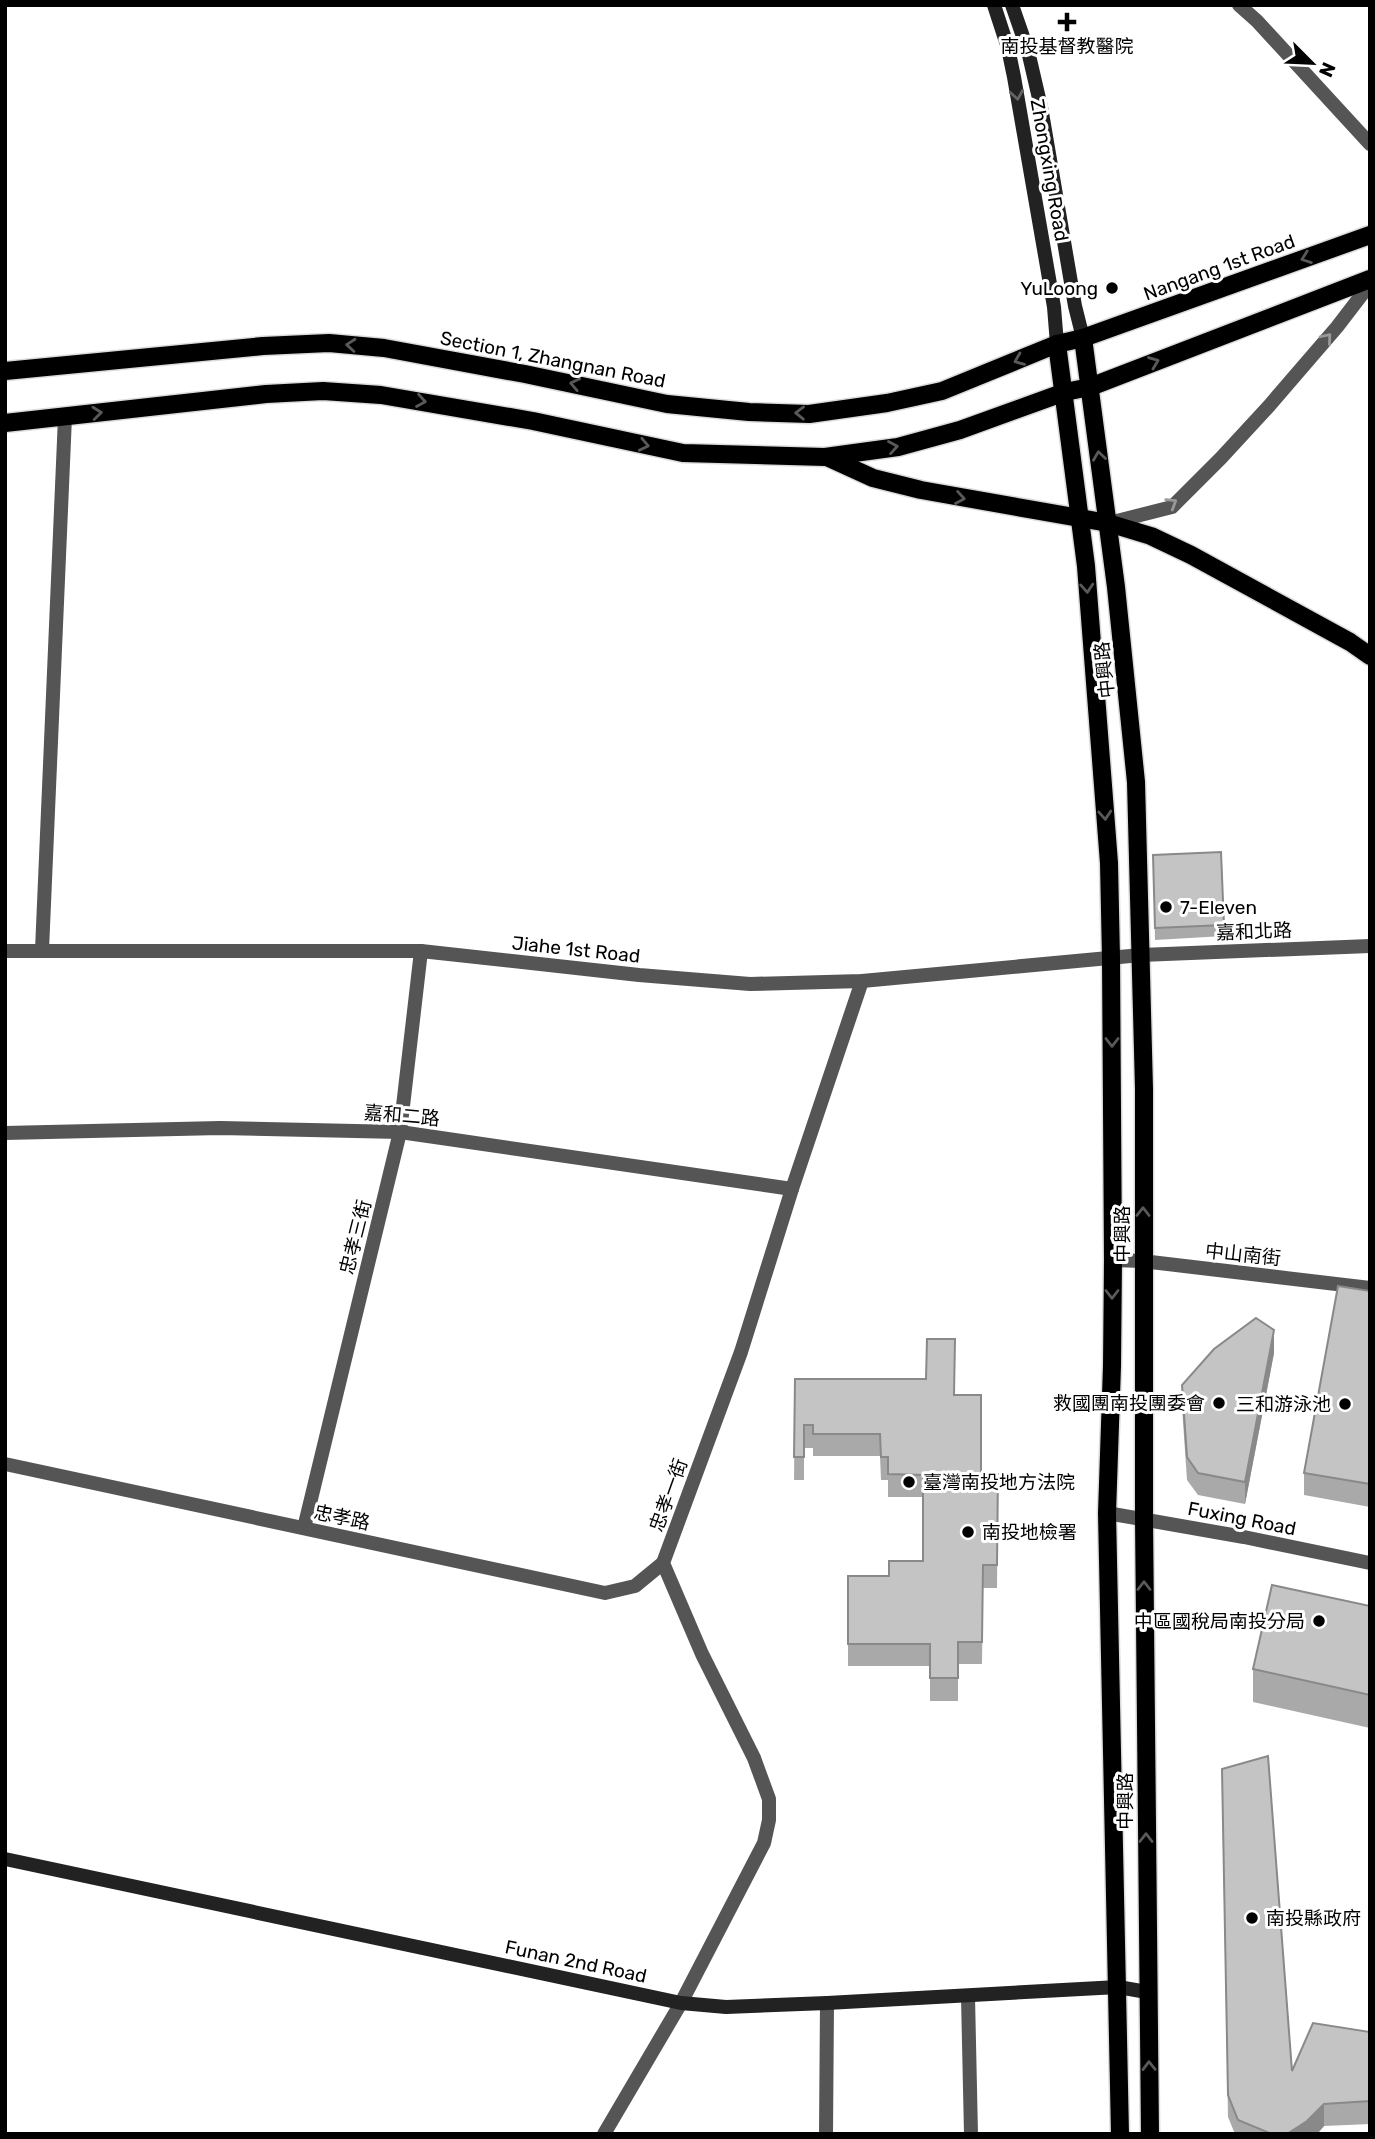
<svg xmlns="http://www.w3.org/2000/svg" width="1375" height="2139" viewBox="0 0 1375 2139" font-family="Rubik,'Noto Sans TC',sans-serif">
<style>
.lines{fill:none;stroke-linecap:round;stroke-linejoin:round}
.primary-casing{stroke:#dbdbdb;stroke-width:21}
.street{stroke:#555;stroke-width:14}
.secondary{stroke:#222;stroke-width:14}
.primary{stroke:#000;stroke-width:18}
.wall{fill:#a9a9a9}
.shaded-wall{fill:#898989}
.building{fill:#c4c4c4;stroke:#898989;stroke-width:2}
.oneway{stroke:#646464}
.oneway2{stroke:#595959}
.oneway3{stroke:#999}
.poi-dot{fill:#000;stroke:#fff;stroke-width:2.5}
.labels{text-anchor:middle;stroke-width:6;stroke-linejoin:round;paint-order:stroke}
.poi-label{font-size:19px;fill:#000;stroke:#fff;text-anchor:end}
.street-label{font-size:19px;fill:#000;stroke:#fff}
</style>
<rect width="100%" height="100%" fill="#fff"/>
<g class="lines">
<!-- primary casing -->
<g class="primary-casing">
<g id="primary">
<path d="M 1083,338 L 1116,587 L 1136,782 L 1144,1089 L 1144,1518 L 1150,2134"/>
<path d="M 1057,344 L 1086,566 L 1109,863 L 1111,958 L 1113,1260 L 1112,1366 L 1107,1513 L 1120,2134"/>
<path d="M 5,371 L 263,346 L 329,343 L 384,348 L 525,374 L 667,404 L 749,412 L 809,414 L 887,403 L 942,391 L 1057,344 L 1083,338 L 1370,235"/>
<path d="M 5,423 L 266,394 L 323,391 L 381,395 L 533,421 L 683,453 L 825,457 L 898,447 L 960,430 L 1065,392 L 1090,387 L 1370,279"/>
<path d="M 827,457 L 873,478 L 921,490 L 1108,523 L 1151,536 L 1191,555 L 1350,642 L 1370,656"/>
</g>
</g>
<!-- street -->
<g class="street">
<path d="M 1239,5 L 1257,21 L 1370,144"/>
<path d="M 1109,523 L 1172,507 L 1221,458 L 1269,406 L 1337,327 L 1370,284"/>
<path d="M 42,950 L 65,417"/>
<path d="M 5,951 L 421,951 L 639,975 L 750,984 L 862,981 L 1141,955 L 1370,946"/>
<path d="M 5,1133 L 220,1128 L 400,1132 L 792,1189"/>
<path d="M 1113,1260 L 1142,1261 L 1370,1288"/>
<path d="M 5,1464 L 605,1593 L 635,1586 L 663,1563"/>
<path d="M 1107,1513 L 1244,1537 L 1370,1563"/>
<path d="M 304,1528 L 400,1132 L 421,951"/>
<path d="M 968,1997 L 971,2134"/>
<path d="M 604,2134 L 681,2003 L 764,1843 L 769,1820 L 769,1799 L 754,1758 L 702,1654 L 663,1563 L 741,1352 L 792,1189 L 862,981"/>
<path d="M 826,2134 L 827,2003"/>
</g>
<!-- secondary -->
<g class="secondary">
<path d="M 994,5 L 1008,48 L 1014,77 L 1054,307 L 1057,344"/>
<path d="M 1012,5 L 1028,51 L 1041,107 L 1075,306 L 1083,338"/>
<path d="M 5,1859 L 681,2003 L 726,2007 L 827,2003 L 1118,1987 L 1147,1992"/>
</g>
<!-- primary -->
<use href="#primary" class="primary"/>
</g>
<!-- wall -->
<g class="wall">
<path d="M 1153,855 L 1224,925 L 1224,936 L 1155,940 Z"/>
<path d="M 1370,1291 L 1370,1507 L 1304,1495 L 1304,1473 Z"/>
<path d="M 1274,1353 L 1245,1504 L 1198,1495 L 1187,1480 L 1182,1407 L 1182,1385 Z"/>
<path d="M 795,1379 L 926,1379 L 954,1395 L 981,1474 L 998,1474 L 997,1588 L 983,1588 L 982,1664 L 958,1664 L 958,1701 L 930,1701 L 930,1666 L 848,1666 L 848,1576 L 889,1576 L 923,1561 L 923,1497 L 888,1497 L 888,1480 L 881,1480 L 880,1456 L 813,1456 L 813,1448 L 804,1448 L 804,1480 L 794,1480 Z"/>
<path d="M 1370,1606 L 1370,1728 L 1253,1702 L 1253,1669 Z"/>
<path d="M 1222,1792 L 1292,2071 L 1370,2032 L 1370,2124 L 1324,2126 L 1317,2134 L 1235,2134 L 1228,2117 Z"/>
</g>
<!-- shaded-wall -->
<g class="shaded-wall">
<path d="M 1274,1330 L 1274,1353 L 1245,1504 L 1245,1482 Z"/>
<path d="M 1324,2104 L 1324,2126 L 1317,2134 L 1287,2134 Z"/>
</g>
<!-- building -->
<g class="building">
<path d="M 1221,852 L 1224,925 L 1155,928 L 1153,855 Z"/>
<path d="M 1338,1286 L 1370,1291 L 1370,1484 L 1304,1473 Z"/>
<path d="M 1256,1318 L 1274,1330 L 1245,1482 L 1198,1473 L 1187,1457 L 1182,1385 L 1214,1349 Z"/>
<path d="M 927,1339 L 955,1339 L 954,1395 L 981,1395 L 981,1474 L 998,1474 L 997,1565 L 983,1565 L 982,1642 L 958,1642 L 958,1678 L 930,1678 L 930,1644 L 848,1644 L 848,1576 L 889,1576 L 889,1561 L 923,1561 L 923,1475 L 888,1474 L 888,1457 L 881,1457 L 880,1434 L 813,1434 L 813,1425 L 804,1425 L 804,1457 L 794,1457 L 795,1379 L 926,1379 Z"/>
<path d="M 1272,1585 L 1370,1606 L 1370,1695 L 1253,1669 Z"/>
<path d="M 1268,1756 L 1292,2071 L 1313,2023 L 1370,2032 L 1370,2101 L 1324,2104 L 1307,2121 L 1287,2134 L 1272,2134 L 1238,2120 L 1228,2095 L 1222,1769 Z"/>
</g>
<!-- one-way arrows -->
<defs><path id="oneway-chevron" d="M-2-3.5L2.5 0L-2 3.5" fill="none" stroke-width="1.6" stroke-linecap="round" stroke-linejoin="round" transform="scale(1.75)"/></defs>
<use class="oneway" href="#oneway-chevron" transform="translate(1017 95) rotate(81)"/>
<g class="oneway2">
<use href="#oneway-chevron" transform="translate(1306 258) rotate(160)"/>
<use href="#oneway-chevron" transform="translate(351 345) rotate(-175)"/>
<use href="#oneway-chevron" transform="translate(1019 360) rotate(158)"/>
<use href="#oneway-chevron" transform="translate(1154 362) rotate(-21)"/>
<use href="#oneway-chevron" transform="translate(575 384) rotate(-168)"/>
<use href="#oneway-chevron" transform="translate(421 401) rotate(10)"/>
<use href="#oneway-chevron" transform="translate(97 413) rotate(-6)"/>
<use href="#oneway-chevron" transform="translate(800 413) rotate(-179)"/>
<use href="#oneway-chevron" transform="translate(644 445) rotate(12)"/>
<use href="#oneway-chevron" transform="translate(893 447) rotate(-10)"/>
<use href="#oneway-chevron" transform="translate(1099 456) rotate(-98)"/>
<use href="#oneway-chevron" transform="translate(960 498) rotate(10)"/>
<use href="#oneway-chevron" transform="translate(1087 588) rotate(86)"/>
<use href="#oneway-chevron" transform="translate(1105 815) rotate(86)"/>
<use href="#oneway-chevron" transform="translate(1112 1042) rotate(90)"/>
<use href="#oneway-chevron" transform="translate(1143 1212) rotate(-90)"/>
<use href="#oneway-chevron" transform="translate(1112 1294) rotate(90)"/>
<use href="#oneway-chevron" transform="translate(1144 1586) rotate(-90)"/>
<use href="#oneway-chevron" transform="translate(1146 1838) rotate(-90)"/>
<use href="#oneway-chevron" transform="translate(1149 2066) rotate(-91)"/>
</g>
<g class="oneway3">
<use href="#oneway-chevron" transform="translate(1327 338) rotate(-50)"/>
<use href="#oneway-chevron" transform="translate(1172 503) rotate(-32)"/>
</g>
<!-- markers -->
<g class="poi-dot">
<path d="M1063.5 11.5h7v7h7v7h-7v7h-7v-7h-7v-7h7z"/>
<circle cx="1112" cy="288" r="7"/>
<circle cx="1166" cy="907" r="7"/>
<circle cx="1219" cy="1403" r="7"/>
<circle cx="1345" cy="1404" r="7"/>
<circle cx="909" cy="1482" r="7"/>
<circle cx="968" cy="1532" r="7"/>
<circle cx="1319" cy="1621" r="7"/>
<circle cx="1252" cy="1918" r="7"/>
</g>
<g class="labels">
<!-- poi labels -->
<g class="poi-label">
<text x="1067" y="53" text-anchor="middle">南投基督教醫院</text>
<text x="1098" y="295">YuLoong</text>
<text x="1180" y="914" text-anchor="start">7-Eleven</text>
<text x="1205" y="1410">救國團南投團委會</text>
<text x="1331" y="1411">三和游泳池</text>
<text x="923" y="1489" text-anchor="start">臺灣南投地方法院</text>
<text x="982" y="1539" text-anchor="start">南投地檢署</text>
<text x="1305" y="1628">中區國稅局南投分局</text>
<text x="1266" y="1925" text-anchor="start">南投縣政府</text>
</g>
<!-- street labels -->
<g class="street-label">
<text transform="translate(1050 170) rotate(80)" y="7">Zhongxing Road</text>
<text transform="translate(1219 267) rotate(-20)" y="7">Nangang 1st Road</text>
<text transform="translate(553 359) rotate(11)" y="7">Section 1, Zhangnan Road</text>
<text transform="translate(1104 670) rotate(-96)" y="7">中興路</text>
<text transform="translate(1254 931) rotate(-2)" y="7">嘉和北路</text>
<text transform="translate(576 949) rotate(6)" y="7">Jiahe 1st Road</text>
<text transform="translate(402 1115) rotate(5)" y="7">嘉和二路</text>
<text transform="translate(1122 1234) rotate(-90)" y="7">中興路</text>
<text transform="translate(355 1237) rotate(-76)" y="7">忠孝三街</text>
<text transform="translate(1243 1254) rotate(6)" y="7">中山南街</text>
<text transform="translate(668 1495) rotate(-70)" y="7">忠孝一街</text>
<text transform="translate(342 1517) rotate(12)" y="7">忠孝路</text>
<text transform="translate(1242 1518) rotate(11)" y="7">Fuxing Road</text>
<text transform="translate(1125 1801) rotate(-90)" y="7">中興路</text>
<text transform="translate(576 1961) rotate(12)" y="7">Funan 2nd Road</text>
</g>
</g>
<!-- border -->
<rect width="1375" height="2139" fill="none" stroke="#000000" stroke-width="14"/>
<!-- north arrow -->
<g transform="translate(1312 63) rotate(114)" stroke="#ffffff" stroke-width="5" paint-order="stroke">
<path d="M0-5L12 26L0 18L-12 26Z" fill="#000000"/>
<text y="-10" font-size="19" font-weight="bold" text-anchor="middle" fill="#000000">N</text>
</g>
</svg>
